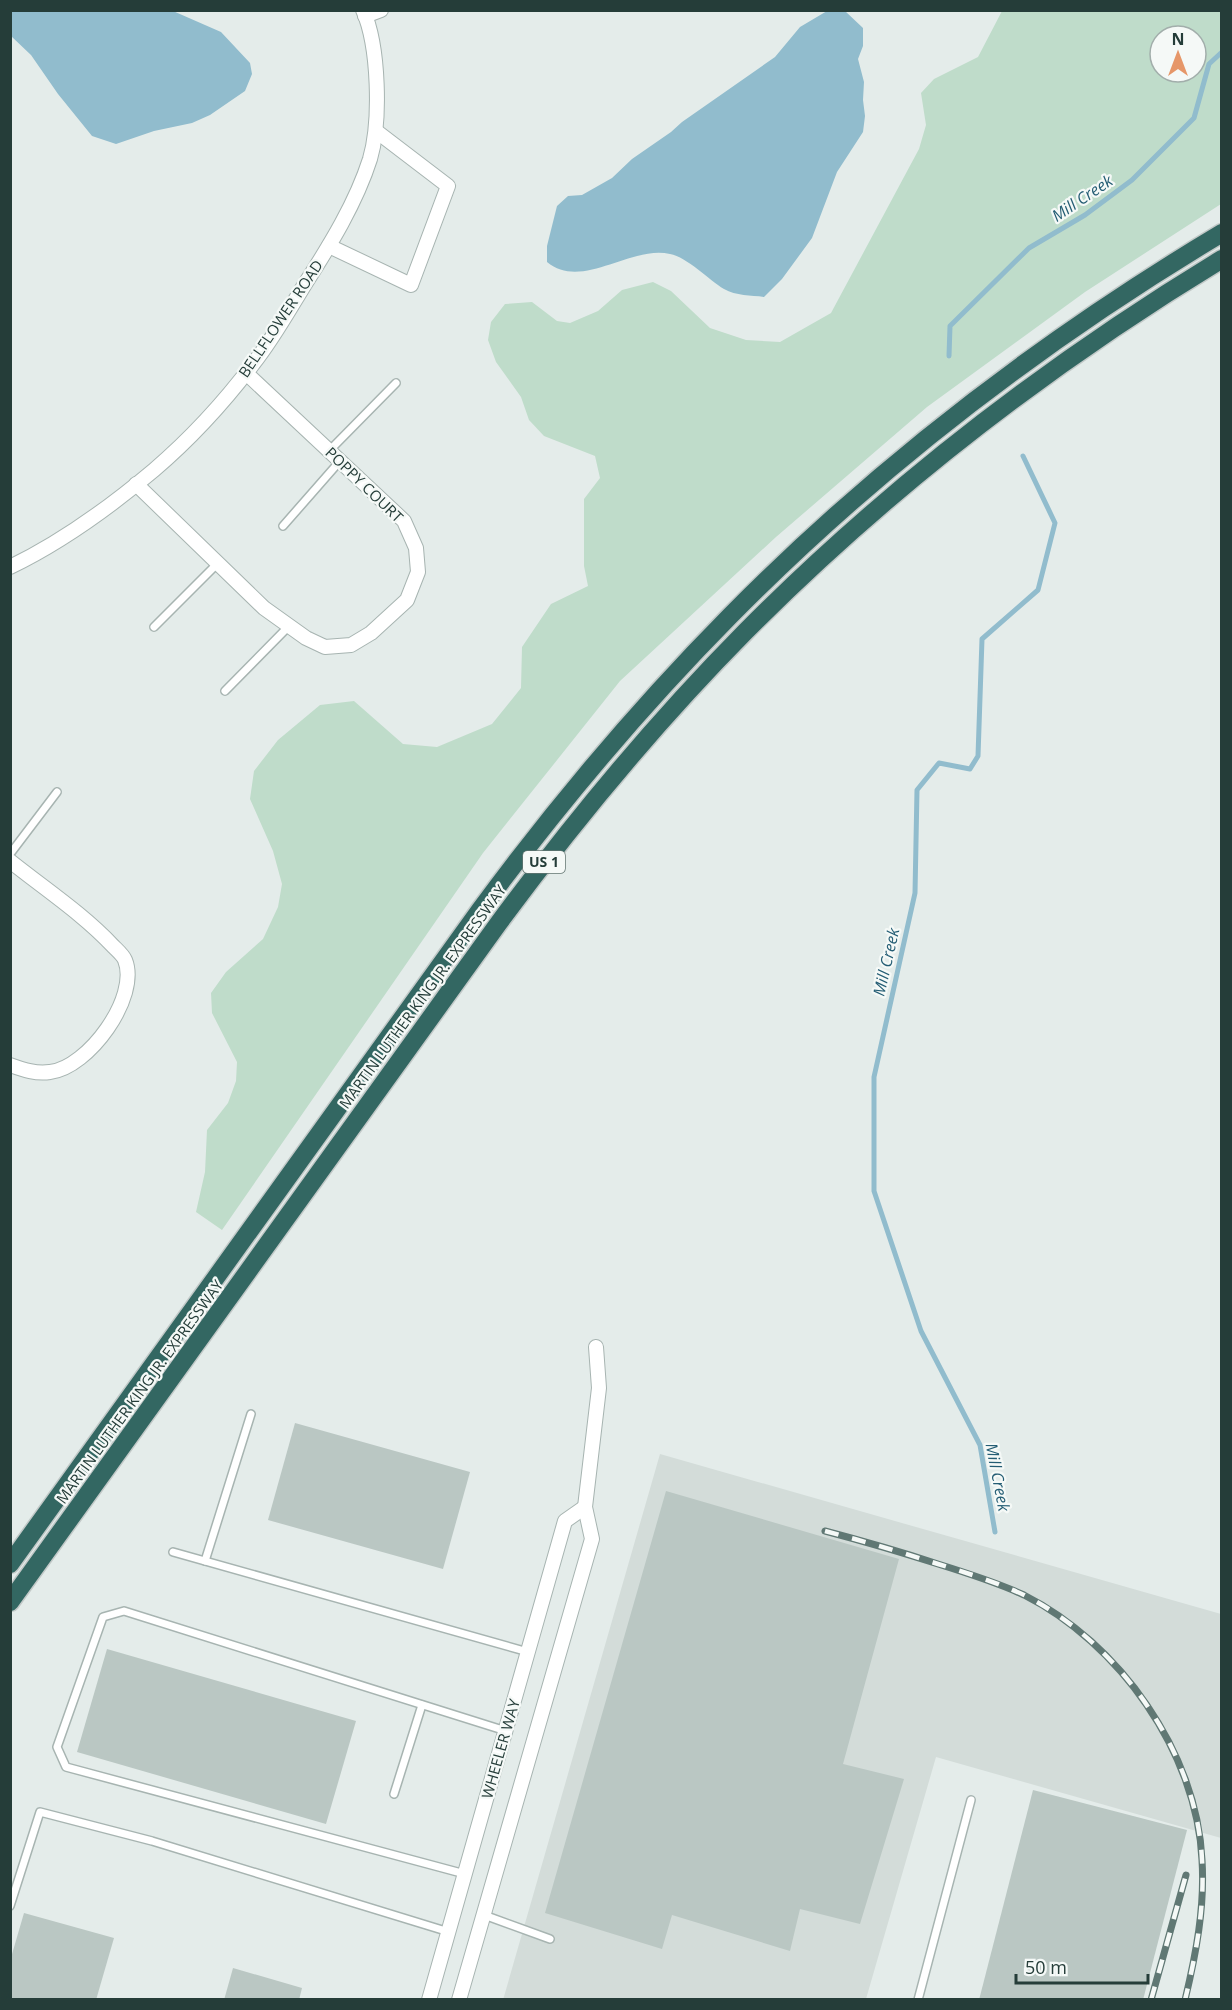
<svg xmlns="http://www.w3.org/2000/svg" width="1232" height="2010" viewBox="0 0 1232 2010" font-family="'Open Sans',sans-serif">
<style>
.built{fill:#d3dcd9}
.green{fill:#bfdcca;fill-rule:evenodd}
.water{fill:#91bccd}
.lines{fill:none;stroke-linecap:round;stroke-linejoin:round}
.stream{stroke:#91bccd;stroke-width:5}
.building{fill:#bac7c3}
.lane-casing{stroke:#a7b4b1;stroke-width:10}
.street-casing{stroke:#a7b4b1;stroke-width:16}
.highway-casing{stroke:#c2c9c8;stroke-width:21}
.lane{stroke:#fff;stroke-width:7}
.street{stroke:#fff;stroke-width:14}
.highway{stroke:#336762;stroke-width:18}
.rail-casing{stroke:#607874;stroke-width:7}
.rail{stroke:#f5f9f7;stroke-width:4.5;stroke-dasharray:14;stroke-linecap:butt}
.labels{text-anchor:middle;stroke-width:4.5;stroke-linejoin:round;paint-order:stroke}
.shield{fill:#f5f9f7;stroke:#637572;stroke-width:1.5}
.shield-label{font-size:14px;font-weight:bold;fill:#253d39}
.street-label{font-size:15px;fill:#253d39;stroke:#f5f9f7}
.water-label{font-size:16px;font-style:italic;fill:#245d74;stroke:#f5f9f7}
</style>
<rect width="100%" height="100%" fill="#e4ecea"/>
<!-- built -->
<path class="built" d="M 660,1454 L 1221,1614 L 1221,1838 L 936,1757 L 866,1999 L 503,2000 Z"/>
<!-- green -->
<path class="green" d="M 1002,11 L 1221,11 L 1221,204 L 1085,292 L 927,407 L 776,537 L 620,681 L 483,853 L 222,1230 L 196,1212 L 205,1172 L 207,1130 L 228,1103 L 236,1081 L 237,1062 L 212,1013 L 211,993 L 226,972 L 263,939 L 278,907 L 282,884 L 273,851 L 250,799 L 254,771 L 278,740 L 320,705 L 354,701 L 403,744 L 437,747 L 492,724 L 521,688 L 522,647 L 551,604 L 588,586 L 584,566 L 584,499 L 600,478 L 595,456 L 544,436 L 529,420 L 521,397 L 496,362 L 488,340 L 491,322 L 505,304 L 532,302 L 557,321 L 570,323 L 598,311 L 622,290 L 653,282 L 671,291 L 710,328 L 746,340 L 780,342 L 831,313 L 919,149 L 926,125 L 921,93 L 934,79 L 978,57 ZM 1160,36 L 1196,36 L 1196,72 L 1160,72 Z"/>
<!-- water -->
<g class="water">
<path d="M 10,11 L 173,11 L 221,32 L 250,63 L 252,74 L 245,91 L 210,115 L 192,123 L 154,131 L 116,144 L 92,136 L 58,94 L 31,55 L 11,36 Z"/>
<path d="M 827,11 L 845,11 L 863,28 L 863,46 L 858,59 L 864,82 L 863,100 L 865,116 L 863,132 L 837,172 L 812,238 L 782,279 L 764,297 C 751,295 736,296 724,289 C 709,280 687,257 670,254 C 630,245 582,291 547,262 L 547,246 L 557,206 L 568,196 L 582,195 L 612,178 L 632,159 L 671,132 L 682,122 L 775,57 L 800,27 Z"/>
</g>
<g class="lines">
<!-- stream -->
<g class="stream">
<path d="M 949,356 L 950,326 L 1029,248 L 1085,215 L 1132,180 L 1194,118 L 1209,64 L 1222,52"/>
<path d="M 995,1532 L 980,1445 L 921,1331 L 874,1191 L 874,1077 L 915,893 L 917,790 L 939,763 L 970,769 L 978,756 L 982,639 L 1038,590 L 1055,523 L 1023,456"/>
</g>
</g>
<!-- building -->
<g class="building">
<path d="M 295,1423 L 470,1472 L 443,1569 L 268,1520 Z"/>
<path d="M 666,1491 L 899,1559 L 843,1764 L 904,1779 L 860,1924 L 800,1909 L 790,1951 L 672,1915 L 662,1949 L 545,1913 Z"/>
<path d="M 107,1649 L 356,1721 L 326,1824 L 77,1752 Z"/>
<path d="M 1033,1790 L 1187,1830 L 1143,2000 L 979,2000 Z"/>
<path d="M 24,1913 L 114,1938 L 96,2000 L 10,2000 L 10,1961 Z"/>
<path d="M 233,1968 L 302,1988 L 299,2000 L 224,2000 Z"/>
</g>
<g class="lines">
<!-- lane casing -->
<g class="lane-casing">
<g id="lane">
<path d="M 329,451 L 396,383"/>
<path d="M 283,526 L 340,461"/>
<path d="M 154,627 L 218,563"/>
<path d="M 225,691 L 289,626"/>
<path d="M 10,854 L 57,792"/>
<path d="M 173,1552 L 528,1652"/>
<path d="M 205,1561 L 251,1414"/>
<path d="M 394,1794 L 422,1705"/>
<path d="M 465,1874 L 66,1767 L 57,1747 L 103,1617 L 124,1611 L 506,1731"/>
<path d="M 10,1906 L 40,1812 L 152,1841 L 449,1932"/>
<path d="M 484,1915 L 550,1939"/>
<path d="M 918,2000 L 971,1800"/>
</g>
</g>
<!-- street casing -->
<g class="street-casing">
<g id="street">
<path d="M 365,16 L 381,10"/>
<path d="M 329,246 L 411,285 L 448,186 L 376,131"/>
<path d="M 136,484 L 264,608 L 306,638 L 325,647 L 351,645 L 371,633 L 407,600 L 418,572 L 416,548 L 404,521 L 246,373"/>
<path d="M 10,567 C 62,542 110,507 154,470 C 189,440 225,401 253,364 C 273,339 289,310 305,284 C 330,245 356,203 370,159 C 381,121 379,46 363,10"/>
<path d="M 10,861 C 45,889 83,914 113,946 C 117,950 123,955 125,960 C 140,997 88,1068 50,1072 C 36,1074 24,1070 10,1065"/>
<path d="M 429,2000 L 565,1521 L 585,1507"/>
<path d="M 459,2000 L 592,1539 L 585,1507 L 599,1388 L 596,1347"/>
</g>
</g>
<!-- highway casing -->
<g class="highway-casing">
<g id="highway">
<path d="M 10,1564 L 480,910 C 556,807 639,708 730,616 C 876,468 1043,340 1222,233"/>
<path d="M 10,1602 L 498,924 C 574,821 655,723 745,632 C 887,489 1049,364 1222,259"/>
</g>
</g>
<!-- lane -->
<use href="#lane" class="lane"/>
<!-- street -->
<use href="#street" class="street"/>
<!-- highway -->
<use href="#highway" class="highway"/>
<!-- rail casing -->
<g class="rail-casing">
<g id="rail">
<path d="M 825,1531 C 863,1541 901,1552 938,1564 C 967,1573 996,1582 1024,1595 C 1119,1643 1197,1752 1202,1860 C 1205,1907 1196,1954 1185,2000"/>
<path d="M 1151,2000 L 1186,1875"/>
</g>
</g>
<!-- rail -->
<use href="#rail" class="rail"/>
</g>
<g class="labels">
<!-- shield labels -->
<rect class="shield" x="523" y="851" width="42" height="22" rx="4.5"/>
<g class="shield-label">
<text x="544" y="867">US 1</text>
</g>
<!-- street labels -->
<g class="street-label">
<text transform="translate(281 319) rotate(-56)" y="5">BELLFLOWER ROAD</text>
<text transform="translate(364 485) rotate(44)" y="5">POPPY COURT</text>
<text transform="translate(423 997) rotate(-54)" y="5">MARTIN LUTHER KING JR. EXPRESSWAY</text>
<text transform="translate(140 1392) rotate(-54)" y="5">MARTIN LUTHER KING JR. EXPRESSWAY</text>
<text transform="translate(501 1749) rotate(-74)" y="5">WHEELER WAY</text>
</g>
<!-- water labels -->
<g class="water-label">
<text transform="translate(1082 198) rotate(-34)" y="6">Mill Creek</text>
<text transform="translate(886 962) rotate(-77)" y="6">Mill Creek</text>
<text transform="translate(998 1477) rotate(79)" y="6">Mill Creek</text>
</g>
</g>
<!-- border -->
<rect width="1232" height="2010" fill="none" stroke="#253d39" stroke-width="24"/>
<!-- north arrow -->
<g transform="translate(1178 54)"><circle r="28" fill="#f5f9f7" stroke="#a2aeab" stroke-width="1.5"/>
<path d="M0-4.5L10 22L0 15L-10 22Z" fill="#e69769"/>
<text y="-9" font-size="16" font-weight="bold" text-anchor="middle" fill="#253d39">N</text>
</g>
<!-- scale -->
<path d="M1016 1974v9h132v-9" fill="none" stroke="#253d39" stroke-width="3"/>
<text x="1025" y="1974" font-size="18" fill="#253d39" stroke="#f5f9f7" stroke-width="4.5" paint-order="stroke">50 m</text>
</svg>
